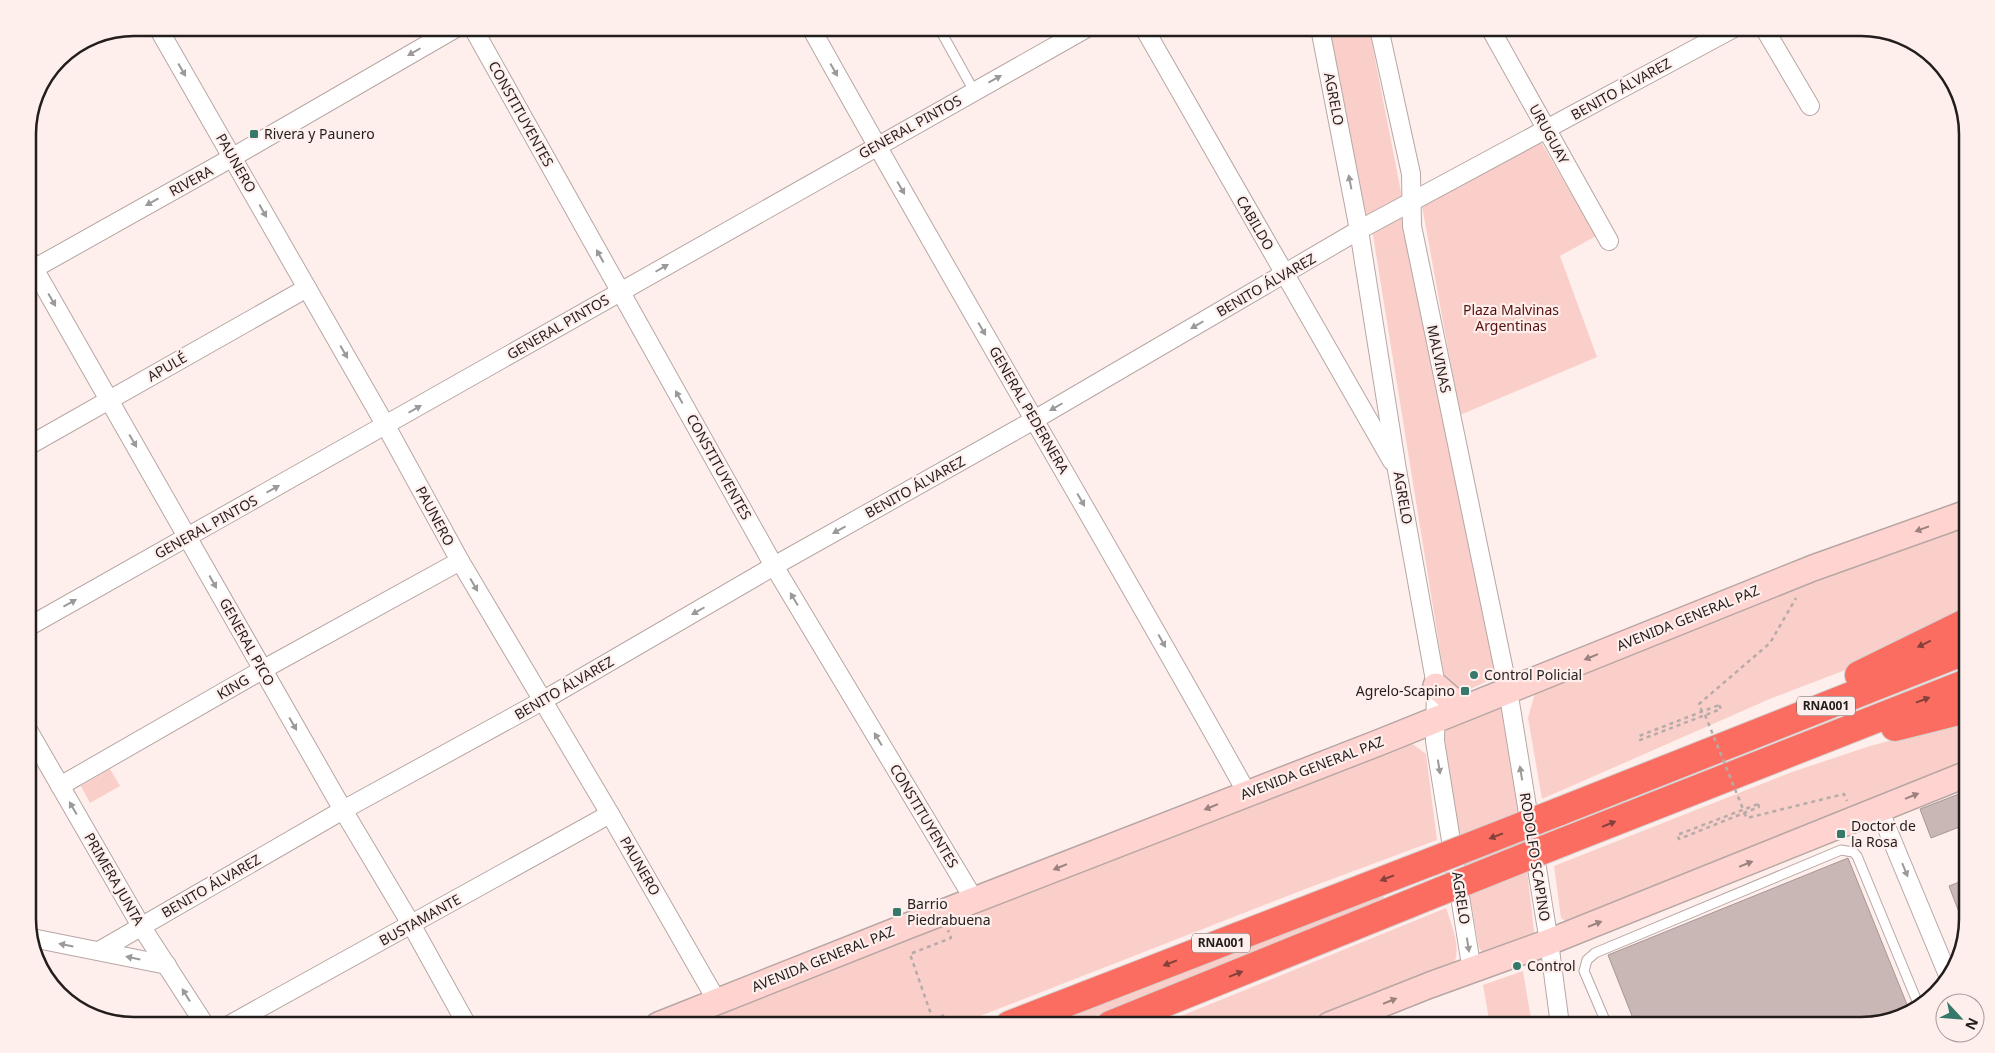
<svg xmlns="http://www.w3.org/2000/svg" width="1995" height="1053" viewBox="0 0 1995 1053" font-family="'Noto Sans',sans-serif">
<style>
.green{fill:#facfc9}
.building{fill:#c8b7b5;stroke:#a79694}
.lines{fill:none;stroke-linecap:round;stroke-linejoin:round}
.lane-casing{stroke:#b7a7a4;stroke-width:11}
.street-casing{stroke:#b7a7a4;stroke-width:20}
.secondary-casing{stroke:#b7a7a4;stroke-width:28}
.highway-casing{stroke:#d3d2d2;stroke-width:30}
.path{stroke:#b7aba9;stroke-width:2.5;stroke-dasharray:4 4;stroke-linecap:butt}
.lane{stroke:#fff;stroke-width:9}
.street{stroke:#fff;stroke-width:18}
.secondary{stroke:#fed3d0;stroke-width:25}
.highway{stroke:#fb6d61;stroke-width:28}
.highway-bridge-casing{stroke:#d3d2d2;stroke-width:30;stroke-linecap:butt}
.path-bridge{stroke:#b7aba9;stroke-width:2.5;stroke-dasharray:4 4;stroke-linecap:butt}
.highway-bridge{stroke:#fb6d61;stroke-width:28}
.oneway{fill:#9c9999}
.oneway2{fill:#9b817f}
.oneway3{fill:#84413b}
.poi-dot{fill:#36796b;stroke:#feefed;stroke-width:2}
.labels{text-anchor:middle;stroke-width:4.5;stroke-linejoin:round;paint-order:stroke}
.shield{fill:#feefed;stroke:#655c5b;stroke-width:1}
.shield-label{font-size:12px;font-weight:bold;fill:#231d1c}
.street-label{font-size:14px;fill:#231d1c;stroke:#feefed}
.poi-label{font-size:14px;fill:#231d1c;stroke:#feefed;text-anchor:start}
.park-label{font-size:14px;fill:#56100e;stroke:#feefed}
.rim{fill:none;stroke:#231d1c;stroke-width:2.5}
</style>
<rect width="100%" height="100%" fill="#feefed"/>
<!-- green -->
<g class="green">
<path d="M 1329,28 L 1369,28 L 1402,197 L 1366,215 Z"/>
<path d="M 1541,142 L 1596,236 L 1560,256 L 1597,357 L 1460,415 L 1422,206 Z"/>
<path d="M 1401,215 L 1499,676 L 1459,694 L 1454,689 L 1444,675 L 1372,229 Z"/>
<path d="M 1967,518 L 1967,612 L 1848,669 L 1772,698 L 1542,799 L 1528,718 L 1535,693 Z"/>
<path d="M 1501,702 L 1509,712 L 1534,931 L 1532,939 L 1483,953 L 1479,948 L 1442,737 C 1449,720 1484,710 1501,702 Z"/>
<path d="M 1967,720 L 1967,766 L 1567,922 L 1561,918 L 1554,866 L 1792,772 L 1870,746 Z"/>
<path d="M 1410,742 L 1426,754 L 1437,840 L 1308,888 L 957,1025 L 681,1025 Z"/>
<path d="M 110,769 L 120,786 L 90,803 L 81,786 Z"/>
<path d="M 1381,895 L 1384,897 L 1383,901 L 1073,1025 L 1044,1025 Z"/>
<path d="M 1446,908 C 1453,929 1463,951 1451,970 L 1311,1025 L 1159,1025 Z"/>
<path d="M 1523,971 L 1532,1025 L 1490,1025 L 1483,985 Z"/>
</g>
<!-- building -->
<g class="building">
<path d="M 1967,791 L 1967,824 L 1931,838 L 1920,809 Z"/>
<path d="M 1848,858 L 1910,1012 L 1861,1026 L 1636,1026 L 1608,955 Z"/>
<path d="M 1967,879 L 1968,919 L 1965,928 L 1949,886 Z"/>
</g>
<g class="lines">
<!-- lane casing -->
<g class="lane-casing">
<g id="lane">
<path d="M 939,28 L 974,91"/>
<path d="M 1607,1025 L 1584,971 L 1587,960 L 1595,953 L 1841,850 L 1853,852 L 1857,856 L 1919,1006"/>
</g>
</g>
<!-- street casing -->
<g class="street-casing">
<g id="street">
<path d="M 158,28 L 386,426 L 460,561 L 610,814 L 717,1001"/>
<path d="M 473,28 L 774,566 L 975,901"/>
<path d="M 811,28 C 953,284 1104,536 1247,793"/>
<path d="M 1144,28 L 1392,461"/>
<path d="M 1320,28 L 1359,230 L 1397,470 L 1436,686 L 1435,741 L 1472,971"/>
<path d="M 1379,28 L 1411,174 L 1412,226 L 1508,690 L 1549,942 L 1560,1025"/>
<path d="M 1490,28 L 1609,241"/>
<path d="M 1764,28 L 1810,106"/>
<path d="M 28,258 L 343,810 L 411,924 L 467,1025"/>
<path d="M 28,272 L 233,157 L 456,28"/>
<path d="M 28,446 L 307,288"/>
<path d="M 28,627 L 1087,28"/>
<path d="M 28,730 L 141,926 L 205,1025"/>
<path d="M 60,786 L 262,670 L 460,561"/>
<path d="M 1879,809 L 1948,975"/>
<path d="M 32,938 L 167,965"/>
<path d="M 99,951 L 343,810 L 542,701 L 774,566 L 1034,420 L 1359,230 L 1734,28"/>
<path d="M 229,1025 L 610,814"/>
</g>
</g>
<!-- secondary casing -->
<g class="secondary-casing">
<g id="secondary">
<path d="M 1436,686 L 1451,699 L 1469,706"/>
<path d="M 658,1025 L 905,927 L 1378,743 L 1813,568 L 1967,513"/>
<path d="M 1329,1025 L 1430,985 L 1549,942 L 1967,774"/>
</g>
</g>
<!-- highway casing -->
<g class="highway-casing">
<g id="highway">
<path d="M 1859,675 L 1967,622"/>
<path d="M 1895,727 L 1967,709"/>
<path d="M 1558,812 L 1967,650"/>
<path d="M 1563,842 L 1967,683"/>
<path d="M 1009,1025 L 1433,861"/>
<path d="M 1110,1025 L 1441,891"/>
</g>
</g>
<!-- path -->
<g class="path">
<path d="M 1719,705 L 1721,709 L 1640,740 L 1639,736 Z"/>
<path d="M 1702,712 L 1699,704 L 1770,643 L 1796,598"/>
<path d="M 1758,804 L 1759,807 L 1679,839 L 1677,835 Z"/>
<path d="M 1744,813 L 1747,818 L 1844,794 L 1847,801"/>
<path d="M 933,1020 L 910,954 L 951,938 L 948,930"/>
<path d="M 918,1025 L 945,1015 L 947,1019 L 933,1025"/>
</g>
<!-- lane -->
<use href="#lane" class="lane"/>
<!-- street -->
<use href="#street" class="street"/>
<!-- secondary -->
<use href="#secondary" class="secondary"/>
<!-- highway -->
<use href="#highway" class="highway"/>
<!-- highway-bridge casing -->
<g class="highway-bridge-casing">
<g id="highway-bridge">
<path d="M 1433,861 L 1558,812"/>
<path d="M 1441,891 L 1563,842"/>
</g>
</g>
<!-- path-bridge -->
<path class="path-bridge" d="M 1705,715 L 1743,809"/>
<!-- highway-bridge -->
<use href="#highway-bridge" class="highway-bridge"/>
</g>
<!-- one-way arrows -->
<defs><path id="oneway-solid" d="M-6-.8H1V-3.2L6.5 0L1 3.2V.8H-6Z" transform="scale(1.25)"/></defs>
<g class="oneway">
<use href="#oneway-solid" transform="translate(414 52) rotate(150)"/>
<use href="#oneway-solid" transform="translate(182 70) rotate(60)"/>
<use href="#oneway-solid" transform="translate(834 70) rotate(61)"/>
<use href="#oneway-solid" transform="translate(995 79) rotate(-29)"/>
<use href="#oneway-solid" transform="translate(1350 182) rotate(-101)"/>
<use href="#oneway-solid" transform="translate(901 188) rotate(60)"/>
<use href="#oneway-solid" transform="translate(152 202) rotate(151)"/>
<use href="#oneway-solid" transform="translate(263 211) rotate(61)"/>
<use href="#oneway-solid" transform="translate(600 256) rotate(-119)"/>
<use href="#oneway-solid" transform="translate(662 268) rotate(-30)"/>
<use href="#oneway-solid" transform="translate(52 300) rotate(60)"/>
<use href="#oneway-solid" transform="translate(1197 325) rotate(150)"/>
<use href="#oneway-solid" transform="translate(982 329) rotate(60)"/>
<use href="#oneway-solid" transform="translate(344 352) rotate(60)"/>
<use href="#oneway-solid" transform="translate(679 397) rotate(-119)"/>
<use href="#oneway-solid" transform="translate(1056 407) rotate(150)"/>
<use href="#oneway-solid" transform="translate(415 409) rotate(-30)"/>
<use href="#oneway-solid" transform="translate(133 441) rotate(60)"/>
<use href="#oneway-solid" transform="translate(273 489) rotate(-29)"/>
<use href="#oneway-solid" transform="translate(1081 500) rotate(60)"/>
<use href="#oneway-solid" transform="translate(839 530) rotate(151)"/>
<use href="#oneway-solid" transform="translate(213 582) rotate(61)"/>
<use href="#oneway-solid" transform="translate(474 585) rotate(60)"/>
<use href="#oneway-solid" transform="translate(794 599) rotate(-121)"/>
<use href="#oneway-solid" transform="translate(70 603) rotate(-29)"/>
<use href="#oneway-solid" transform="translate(698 611) rotate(150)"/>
<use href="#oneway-solid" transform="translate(1162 641) rotate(61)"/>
<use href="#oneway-solid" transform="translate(293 724) rotate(60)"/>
<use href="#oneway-solid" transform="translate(878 739) rotate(-121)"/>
<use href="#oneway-solid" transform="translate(1439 767) rotate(81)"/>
<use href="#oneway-solid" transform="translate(1521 773) rotate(-99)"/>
<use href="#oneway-solid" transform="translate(73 808) rotate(-120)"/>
<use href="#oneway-solid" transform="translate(1905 870) rotate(68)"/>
<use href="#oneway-solid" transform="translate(66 945) rotate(-169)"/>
<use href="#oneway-solid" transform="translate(1468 945) rotate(81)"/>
<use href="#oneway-solid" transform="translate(133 958) rotate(-168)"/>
<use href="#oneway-solid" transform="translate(186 995) rotate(-122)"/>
</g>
<g class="oneway2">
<use href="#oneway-solid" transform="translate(1922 529) rotate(160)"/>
<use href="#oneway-solid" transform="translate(1591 657) rotate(158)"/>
<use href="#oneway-solid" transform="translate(1912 796) rotate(-22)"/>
<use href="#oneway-solid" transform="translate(1211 807) rotate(158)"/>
<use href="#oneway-solid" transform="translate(1746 864) rotate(-22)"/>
<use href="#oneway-solid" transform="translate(1060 867) rotate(158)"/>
<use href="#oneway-solid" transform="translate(1595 924) rotate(-22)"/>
<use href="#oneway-solid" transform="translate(1390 1001) rotate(-22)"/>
</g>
<g class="oneway3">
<use href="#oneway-solid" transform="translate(1924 644) rotate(154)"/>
<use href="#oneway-solid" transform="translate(1923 700) rotate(-21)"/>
<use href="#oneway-solid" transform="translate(1609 824) rotate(-22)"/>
<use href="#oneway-solid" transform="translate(1496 836) rotate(159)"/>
<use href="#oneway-solid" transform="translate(1387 878) rotate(159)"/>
<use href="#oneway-solid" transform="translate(1170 963) rotate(159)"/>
<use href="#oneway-solid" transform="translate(1236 974) rotate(-22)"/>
</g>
<!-- markers -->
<g class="poi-dot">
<rect x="249" y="129" width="10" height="10" rx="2.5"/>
<circle cx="1474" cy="675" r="5"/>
<rect x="1460" y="686" width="10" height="10" rx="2.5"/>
<rect x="1836" y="829" width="10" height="10" rx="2.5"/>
<rect x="892" y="907" width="10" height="10" rx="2.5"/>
<circle cx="1517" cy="966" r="5"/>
</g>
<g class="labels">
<!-- shield labels -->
<g class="shield">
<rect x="1797" y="696.5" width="58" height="19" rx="4"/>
<rect x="1192" y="933.5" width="58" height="19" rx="4"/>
</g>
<g class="shield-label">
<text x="1826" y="710">RNA001</text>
<text x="1221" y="947">RNA001</text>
</g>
<!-- street labels -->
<g class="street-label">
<text transform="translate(1621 89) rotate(-29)" y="5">BENITO ÁLVAREZ</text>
<text transform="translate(1334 99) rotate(79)" y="5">AGRELO</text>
<text transform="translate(521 114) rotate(61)" y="5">CONSTITUYENTES</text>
<text transform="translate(910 127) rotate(-29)" y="5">GENERAL PINTOS</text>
<text transform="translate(1549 134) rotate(61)" y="5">URUGUAY</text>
<text transform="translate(236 163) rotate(60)" y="5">PAUNERO</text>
<text transform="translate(191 181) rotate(-29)" y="5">RIVERA</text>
<text transform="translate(1255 223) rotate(60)" y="5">CABILDO</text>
<text transform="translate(1266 285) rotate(-30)" y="5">BENITO ÁLVAREZ</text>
<text transform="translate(558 327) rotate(-30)" y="5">GENERAL PINTOS</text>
<text transform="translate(1439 359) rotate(78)" y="5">MALVINAS</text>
<text transform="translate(167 367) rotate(-30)" y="5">APULÉ</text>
<text transform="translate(1029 410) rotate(60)" y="5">GENERAL PEDERNERA</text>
<text transform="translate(719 467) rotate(61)" y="5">CONSTITUYENTES</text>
<text transform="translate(915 487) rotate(-29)" y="5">BENITO ÁLVAREZ</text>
<text transform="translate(1403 498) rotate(80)" y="5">AGRELO</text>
<text transform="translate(435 516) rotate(62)" y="5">PAUNERO</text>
<text transform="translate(206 527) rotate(-29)" y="5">GENERAL PINTOS</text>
<text transform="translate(1688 618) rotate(-22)" y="5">AVENIDA GENERAL PAZ</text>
<text transform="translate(247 642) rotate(61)" y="5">GENERAL PICO</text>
<text transform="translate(233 687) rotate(-30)" y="5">KING</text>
<text transform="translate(564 688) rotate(-30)" y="5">BENITO ÁLVAREZ</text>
<text transform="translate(1312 768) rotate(-21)" y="5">AVENIDA GENERAL PAZ</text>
<text transform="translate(924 816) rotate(59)" y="5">CONSTITUYENTES</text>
<text transform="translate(1535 857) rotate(81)" y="5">RODOLFO SCAPINO</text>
<text transform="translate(640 866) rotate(60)" y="5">PAUNERO</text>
<text transform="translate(114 879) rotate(60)" y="5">PRIMERA JUNTA</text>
<text transform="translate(211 886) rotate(-30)" y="5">BENITO ÁLVAREZ</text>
<text transform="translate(1461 898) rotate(81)" y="5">AGRELO</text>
<text transform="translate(420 920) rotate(-29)" y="5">BUSTAMANTE</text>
<text transform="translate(823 959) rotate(-22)" y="5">AVENIDA GENERAL PAZ</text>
</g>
<!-- poi labels -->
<g class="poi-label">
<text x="264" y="139">Rivera y Paunero</text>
<text x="1484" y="680">Control Policial</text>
<text x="1455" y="696" text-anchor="end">Agrelo-Scapino</text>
<text x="1851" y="831">Doctor de<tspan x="1851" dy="16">la Rosa</tspan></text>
<text x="907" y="909">Barrio<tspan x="907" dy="16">Piedrabuena</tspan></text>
<text x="1527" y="971">Control</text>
</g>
<!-- park labels -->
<g class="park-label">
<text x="1511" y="315">Plaza Malvinas<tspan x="1511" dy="16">Argentinas</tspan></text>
</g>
</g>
<!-- crop -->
<path d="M0 0H1995V1053H0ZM134 36H1861A98 98 0 0 1 1959 134V919A98 98 0 0 1 1861 1017H134A98 98 0 0 1 36 919V134A98 98 0 0 1 134 36Z" fill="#feefed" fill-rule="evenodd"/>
<path class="rim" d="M134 36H1861A98 98 0 0 1 1959 134V919A98 98 0 0 1 1861 1017H134A98 98 0 0 1 36 919V134A98 98 0 0 1 134 36Z"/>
<!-- north arrow -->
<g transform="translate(1960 1018) rotate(116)"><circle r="24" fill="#feefed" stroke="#a69b99"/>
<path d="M0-4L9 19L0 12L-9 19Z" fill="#36796b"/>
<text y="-8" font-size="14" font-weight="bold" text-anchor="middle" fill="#231d1c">N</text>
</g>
</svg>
